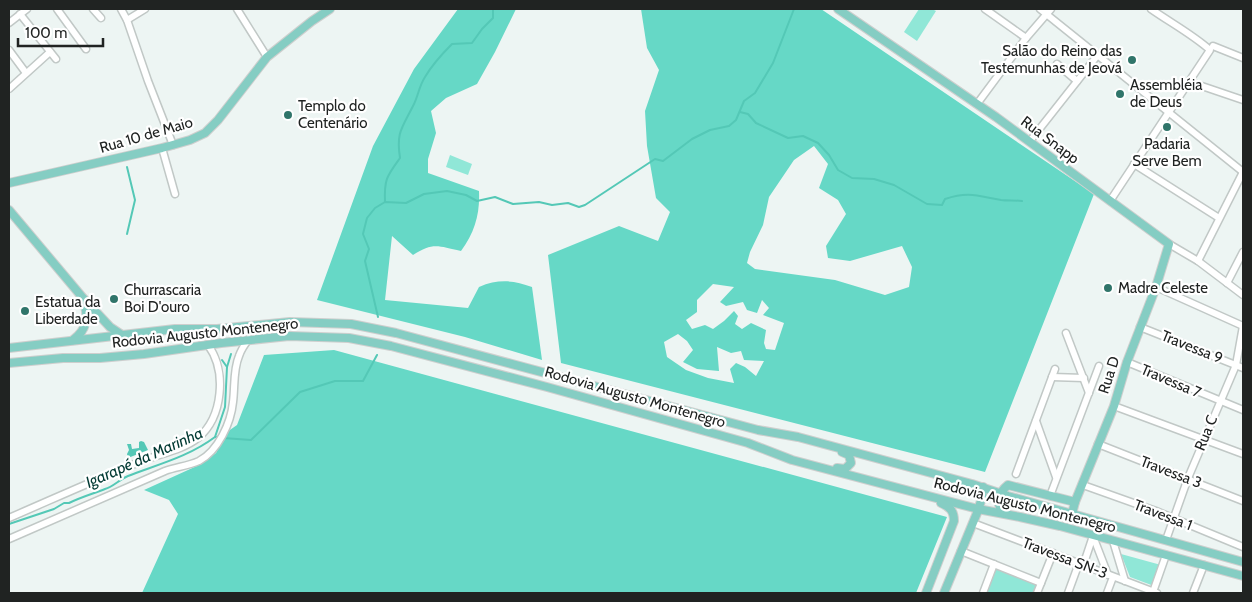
<svg xmlns="http://www.w3.org/2000/svg" width="1252" height="602" viewBox="0 0 1252 602" font-family="Cabin,sans-serif">
<style>
.green{fill:#90e7d7}
.forest{fill:#66d8c6;fill-rule:evenodd}
.water{fill:#54c8b6}
.lines{fill:none;stroke-linecap:round;stroke-linejoin:round}
.stream{stroke:#54c8b6;stroke-width:2}
.minor-casing{stroke:#c1c8c6;stroke-width:9}
.major-casing{stroke:#cecfce;stroke-width:10}
.minor{stroke:#fff;stroke-width:6}
.major{stroke:#85cdc3;stroke-width:8}
.poi-dot{fill:#30756a;stroke:#fff;stroke-width:2}
.labels{text-anchor:middle;stroke-width:4.5;stroke-linejoin:round;paint-order:stroke}
.poi-label{font-size:15px;fill:#202322;stroke:#fff;text-anchor:start}
.street-label{font-size:15px;fill:#202322;stroke:#fff}
.water-label{font-size:16px;font-style:italic;fill:#023a33;stroke:#fff}
</style>
<rect width="100%" height="100%" fill="#edf5f3"/>
<!-- green -->
<g class="green">
<path d="M 919,9 L 932,9 L 936,11 L 917,41 L 904,32 Z"/>
<path d="M 450,155 L 472,164 L 468,175 L 446,167 Z"/>
<path d="M 1121,554 L 1161,565 L 1154,586 L 1130,577 Z"/>
<path d="M 994,564 L 1041,583 L 1037,593 L 983,593 Z"/>
</g>
<!-- forest -->
<g class="forest">
<path d="M 458,9 L 516,9 L 495,52 L 477,84 L 446,98 L 431,111 L 436,133 L 428,159 L 428,173 L 479,191 C 480,214 475,232 461,251 C 438,246 433,242 413,255 L 392,236 L 385,300 L 468,308 L 479,287 C 498,279 513,280 532,287 L 542,360 L 465,337 L 317,300 L 373,146 L 414,69 Z"/>
<path d="M 641,9 L 821,9 L 1094,194 L 985,472 L 561,363 L 548,255 L 619,226 L 658,241 L 670,212 L 656,198 L 647,146 L 645,111 L 659,70 L 647,48 ZM 814,146 L 828,164 L 819,188 L 838,200 L 846,214 L 826,246 L 828,258 L 850,261 L 902,246 L 912,267 L 909,287 L 885,295 L 835,280 L 755,269 L 747,263 L 750,252 L 763,225 L 769,197 L 794,160 ZM 713,284 L 734,287 L 720,302 L 726,306 L 743,302 L 747,310 L 757,313 L 762,300 L 769,308 L 763,315 L 784,323 L 775,350 L 766,349 L 764,343 L 766,330 L 751,323 L 742,329 L 735,324 L 738,316 L 734,311 L 724,321 L 713,329 L 705,325 L 692,329 L 686,320 L 697,312 L 697,300 ZM 678,334 L 687,341 L 693,350 L 683,362 L 697,369 L 719,371 L 717,347 L 731,353 L 741,351 L 744,360 L 764,361 L 756,376 L 745,367 L 736,363 L 730,369 L 734,383 L 708,378 L 686,370 L 667,357 L 664,342 Z"/>
<path d="M 334,350 L 947,517 L 916,593 L 142,593 L 178,514 L 169,500 L 144,490 L 199,465 L 216,453 L 227,432 L 237,425 L 264,355 Z"/>
</g>
<!-- water -->
<path class="water" d="M 141,441 L 144,442 L 148,450 L 128,458 L 127,454 L 129,450 L 127,444 L 131,444 L 132,449 L 139,448 L 139,442 Z"/>
<g class="lines">
<!-- stream -->
<g class="stream">
<path d="M 740,112 L 748,114 L 756,123 L 788,138 L 803,136 L 818,143 L 829,155 L 838,170 L 852,178 L 874,179 L 894,185 L 927,204 L 942,205 L 945,199 C 969,191 978,196 1001,200 C 1008,201 1015,200 1022,201"/>
<path d="M 127,167 L 135,200 L 127,234"/>
<path d="M 385,202 C 384,179 387,176 400,158 C 396,132 402,128 413,106 C 418,97 419,86 425,77 C 432,65 442,54 452,44 L 472,43 L 482,29 L 493,18 L 493,9"/>
<path d="M 378,317 L 365,261 L 369,249 L 363,234 L 367,218 L 375,208 L 385,202 L 406,203 L 424,194 L 447,191 L 466,195 L 477,201 L 495,197 L 513,204 L 539,202 L 552,205 L 568,203 L 579,207 L 585,205 L 655,159 L 663,161 L 692,139 L 710,130 L 729,126 L 736,120 L 744,101 L 755,93 L 773,63 L 794,9"/>
<path d="M 222,360 L 227,367"/>
<path d="M 215,437 L 225,407 L 227,367 L 231,354"/>
<path d="M 223,438 L 251,440 L 300,392 L 335,381 L 363,381 L 377,355"/>
<path d="M 9,524 L 54,509 L 64,503 L 69,503 C 81,497 92,494 105,489 C 113,487 120,479 128,476 C 159,464 188,457 215,437 L 219,437"/>
</g>
<!-- minor casing -->
<g class="minor-casing">
<g id="minor">
<path d="M 57,9 L 86,49"/>
<path d="M 93,9 L 101,18"/>
<path d="M 121,9 L 127,20 L 148,81 L 173,145"/>
<path d="M 237,9 L 267,57"/>
<path d="M 985,9 L 1026,38"/>
<path d="M 1040,9 L 1243,172"/>
<path d="M 20,14 L 56,59"/>
<path d="M 127,20 L 145,9"/>
<path d="M 9,23 L 27,9"/>
<path d="M 1213,46 L 1243,58"/>
<path d="M 9,50 L 26,73"/>
<path d="M 1057,64 L 1077,81"/>
<path d="M 1190,82 L 1243,100"/>
<path d="M 9,89 L 50,52"/>
<path d="M 977,104 L 1026,38 L 1051,9"/>
<path d="M 1030,141 L 1097,56"/>
<path d="M 162,148 L 175,194"/>
<path d="M 1134,164 L 1219,218"/>
<path d="M 1110,201 L 1210,50 C 1192,34 1171,23 1151,9"/>
<path d="M 1169,244 L 1198,261 L 1243,295"/>
<path d="M 1198,261 L 1243,172"/>
<path d="M 1227,283 L 1243,252"/>
<path d="M 1156,287 L 1243,326"/>
<path d="M 1140,327 L 1243,368"/>
<path d="M 1066,333 L 1089,393"/>
<path d="M 1127,362 L 1243,410"/>
<path d="M 1052,377 L 1084,378"/>
<path d="M 1114,406 L 1243,454"/>
<path d="M 1036,421 L 1056,477"/>
<path d="M 1098,444 L 1243,501"/>
<path d="M 1016,474 L 1055,369"/>
<path d="M 1083,485 L 1156,511 L 1243,547"/>
<path d="M 1050,496 L 1099,366"/>
<path d="M 9,518 C 53,499 97,479 142,461 C 159,454 183,450 198,438 C 223,417 227,371 208,345"/>
<path d="M 973,523 L 1157,593"/>
<path d="M 1093,536 L 1108,575"/>
<path d="M 9,539 L 165,471 C 176,467 188,466 199,461 C 218,451 231,423 233,402 C 235,387 233,370 239,356 C 241,350 245,344 249,339"/>
<path d="M 1166,540 L 1188,478 L 1236,365 L 1243,326"/>
<path d="M 1113,541 L 1125,581"/>
<path d="M 961,551 L 1041,583"/>
<path d="M 1153,592 L 1166,555"/>
<path d="M 983,593 L 994,564"/>
<path d="M 1037,593 L 1053,553"/>
<path d="M 1068,593 L 1079,563 L 1085,560 L 1093,536"/>
<path d="M 1107,593 L 1113,577"/>
<path d="M 1193,593 L 1204,565"/>
</g>
</g>
<!-- major casing -->
<g class="major-casing">
<g id="major">
<path d="M 838,9 L 996,117 L 1169,244 L 1156,287 L 1127,362 L 1114,406 L 1075,502 L 1072,514"/>
<path d="M 9,183 L 162,148 L 190,140 L 205,133 L 218,120 L 267,57 L 312,21 L 330,9"/>
<path d="M 9,210 L 83,298 L 110,327 L 122,335"/>
<path d="M 73,340 C 88,329 89,316 83,300"/>
<path d="M 9,348 L 175,329 L 217,329 L 290,322 L 351,324 L 396,333 L 758,430 L 798,437 L 972,484 L 1008,496 L 1243,562"/>
<path d="M 9,363 L 63,358 L 100,358 L 144,354 L 221,343 L 289,336 L 349,338 L 391,346 L 547,387 L 748,443 L 792,460 L 978,509 L 1020,517 L 1060,526 L 1243,576"/>
<path d="M 837,468 L 845,469 L 851,463 L 849,455 L 842,452"/>
<path d="M 1004,513 C 995,505 999,492 1008,485 L 1075,502"/>
<path d="M 926,593 L 954,521 C 954,511 950,507 941,503"/>
<path d="M 944,593 L 977,513 L 982,498 L 983,487"/>
</g>
</g>
<!-- minor -->
<use href="#minor" class="minor"/>
<!-- major -->
<use href="#major" class="major"/>
</g>
<!-- markers -->
<g class="poi-dot">
<circle cx="1132" cy="60" r="5"/>
<circle cx="1120" cy="94" r="5"/>
<circle cx="288" cy="115" r="5"/>
<circle cx="1167" cy="127" r="5"/>
<circle cx="1108" cy="288" r="5"/>
<circle cx="114" cy="299" r="5"/>
<circle cx="25" cy="311" r="5"/>
</g>
<g class="labels">
<!-- poi labels -->
<g class="poi-label">
<text x="1122" y="56" text-anchor="end">Salão do Reino das<tspan x="1122" dy="17">Testemunhas de Jeová</tspan></text>
<text x="1130" y="90">Assembléia<tspan x="1130" dy="17">de Deus</tspan></text>
<text x="298" y="111">Templo do<tspan x="298" dy="17">Centenário</tspan></text>
<text x="1167" y="149" text-anchor="middle">Padaria<tspan x="1167" dy="17">Serve Bem</tspan></text>
<text x="1118" y="293">Madre Celeste</text>
<text x="124" y="295">Churrascaria<tspan x="124" dy="17">Boi D'ouro</tspan></text>
<text x="35" y="307">Estatua da<tspan x="35" dy="17">Liberdade</tspan></text>
</g>
<!-- street labels -->
<g class="street-label">
<text transform="translate(146 135) rotate(-16)" y="5">Rua 10 de Maio</text>
<text transform="translate(1050 140) rotate(37)" y="5">Rua Snapp</text>
<text transform="translate(205 333) rotate(-6)" y="5">Rodovia Augusto Montenegro</text>
<text transform="translate(1192 347) rotate(22)" y="5">Travessa 9</text>
<text transform="translate(1109 375) rotate(-72)" y="5">Rua D</text>
<text transform="translate(1171 381) rotate(23)" y="5">Travessa 7</text>
<text transform="translate(635 397) rotate(16)" y="5">Rodovia Augusto Montenegro</text>
<text transform="translate(1206 433) rotate(-68)" y="5">Rua C</text>
<text transform="translate(1171 472) rotate(21)" y="5">Travessa 3</text>
<text transform="translate(1025 505) rotate(14)" y="5">Rodovia Augusto Montenegro</text>
<text transform="translate(1163 515) rotate(21)" y="5">Travessa 1</text>
<text transform="translate(1065 558) rotate(21)" y="5">Travessa SN-3</text>
</g>
<!-- water labels -->
<g class="water-label">
<text transform="translate(144 457) rotate(-24)" y="6">Igarapé da Marinha</text>
</g>
</g>
<!-- border -->
<rect width="1252" height="602" fill="none" stroke="#202322" stroke-width="20"/>
<!-- scale -->
<path d="M18 38v8h85v-8" fill="none" stroke="#202322" stroke-width="2.5"/>
<text x="25" y="38" font-size="15" fill="#202322" stroke="#ffffff" stroke-width="4" paint-order="stroke">100 m</text>
</svg>
